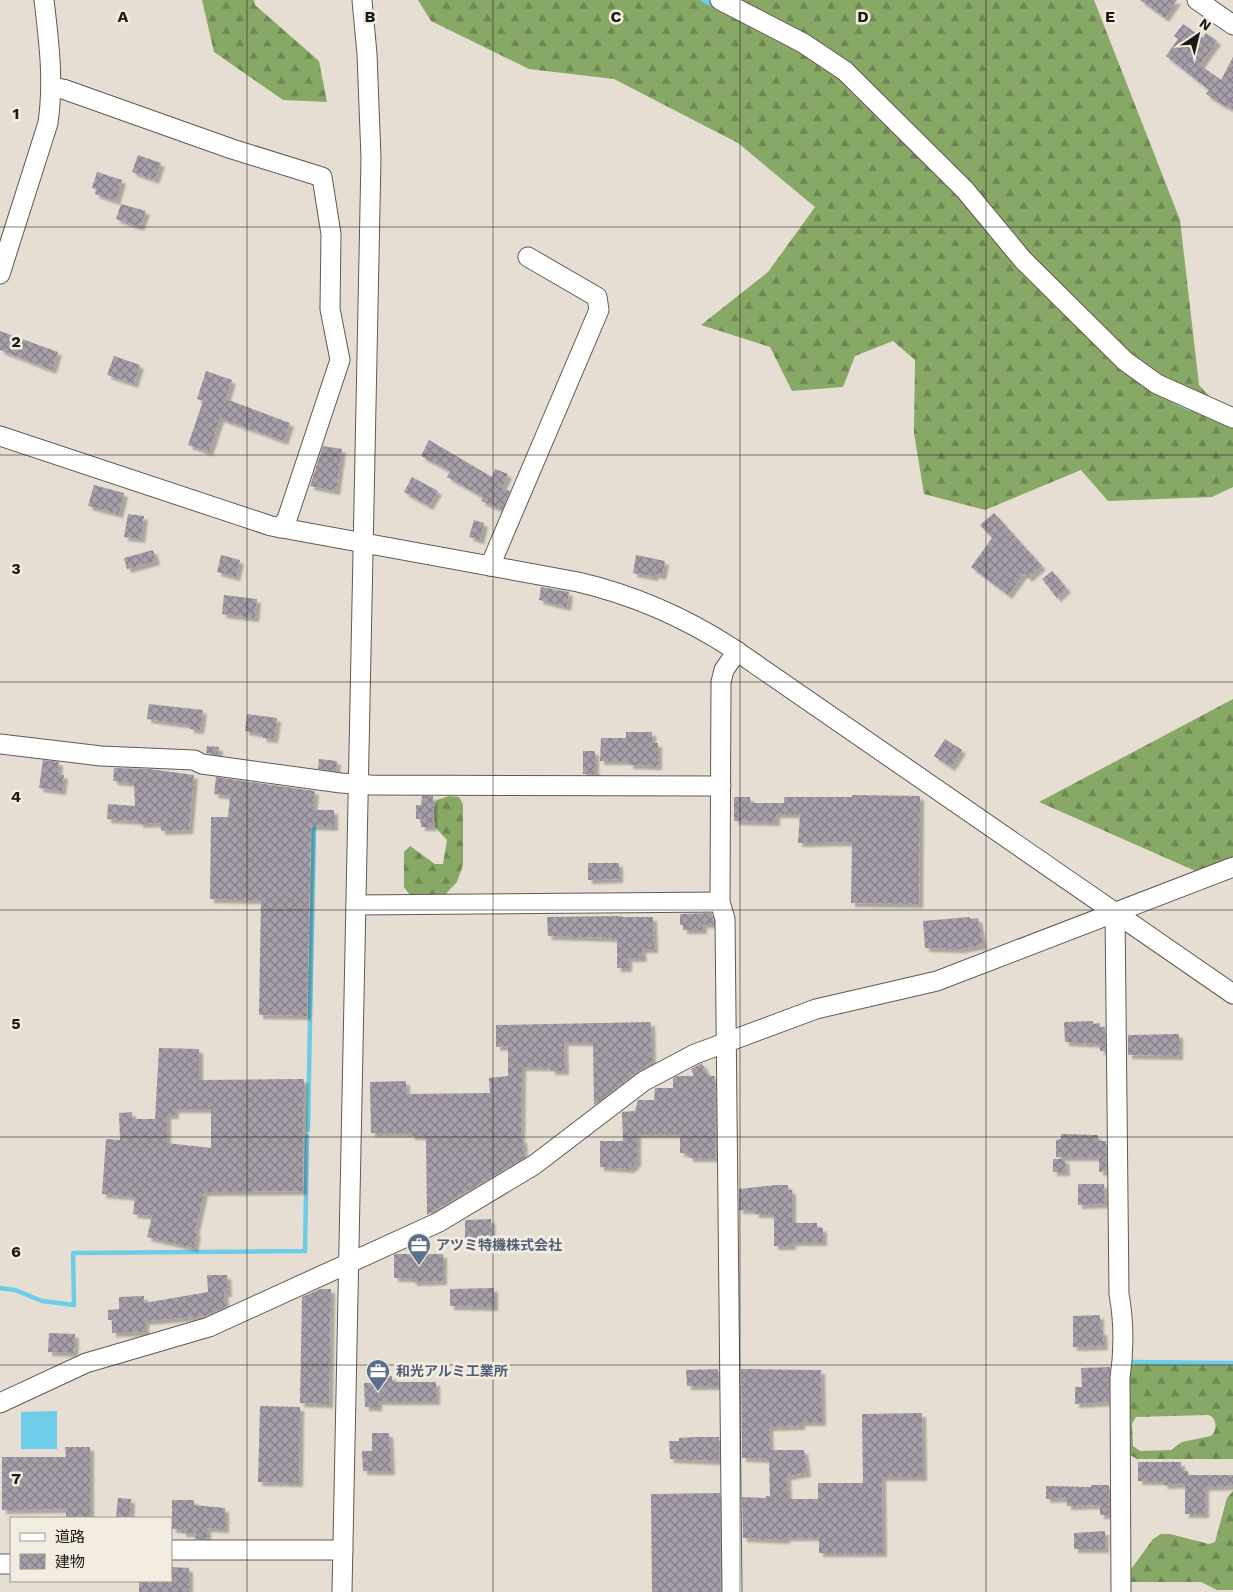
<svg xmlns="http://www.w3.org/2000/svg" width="1233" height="1592" viewBox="0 0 1233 1592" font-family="'Work Sans','Noto Sans JP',sans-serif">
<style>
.forest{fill:url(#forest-firs);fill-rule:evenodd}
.water{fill:#6dcce8}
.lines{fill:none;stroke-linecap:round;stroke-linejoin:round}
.stream{stroke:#6dcce8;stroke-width:4.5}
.building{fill:url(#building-cross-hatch);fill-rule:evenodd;filter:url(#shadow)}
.minor-casing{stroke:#605a50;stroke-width:21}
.minor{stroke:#fff;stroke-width:19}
.grid{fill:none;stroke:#1c1a15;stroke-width:1;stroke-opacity:0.55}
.labels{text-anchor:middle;stroke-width:5;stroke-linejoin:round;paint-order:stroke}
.service-label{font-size:14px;font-weight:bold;fill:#4e5e75;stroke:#f3ece0;text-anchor:start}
.grid-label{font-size:16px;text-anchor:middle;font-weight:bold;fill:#1c1a15;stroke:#f3ece0;stroke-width:5;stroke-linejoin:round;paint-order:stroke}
</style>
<defs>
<pattern id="forest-firs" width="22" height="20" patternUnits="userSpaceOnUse" patternTransform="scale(1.25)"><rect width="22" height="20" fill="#88a866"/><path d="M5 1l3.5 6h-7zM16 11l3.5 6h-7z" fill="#6e8853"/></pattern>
<pattern id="building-cross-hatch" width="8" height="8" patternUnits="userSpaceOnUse" patternTransform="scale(1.25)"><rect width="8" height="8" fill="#a69ea9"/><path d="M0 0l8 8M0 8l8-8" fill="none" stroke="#868088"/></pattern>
<filter id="shadow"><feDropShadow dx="4" dy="4" stdDeviation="1" flood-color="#0004"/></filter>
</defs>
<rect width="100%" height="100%" fill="#e6ded3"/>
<!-- forest -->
<g class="forest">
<path d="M 202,0 L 254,0 L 255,5 L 319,61 L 327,102 L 283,100 L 214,52 Z"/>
<path d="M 418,0 L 1094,0 L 1180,220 L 1199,385 L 1233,421 L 1233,487 L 1212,497 L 1108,501 L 1081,470 L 985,510 L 924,494 L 914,433 L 915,360 L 893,341 L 855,356 L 843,387 L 792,391 L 770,347 L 701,325 L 768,272 L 815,207 L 738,143 L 614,79 L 529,69 L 431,21 Z"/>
<path d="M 1233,699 L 1233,864 L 1209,877 L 1039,802 Z"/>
<path d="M 449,796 L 459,797 L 463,804 L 463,865 L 457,882 L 442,898 L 412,898 L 404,887 L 404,852 L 410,846 L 435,864 L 443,864 L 447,840 L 435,827 L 434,808 L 437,800 Z"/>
<path d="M 1136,1364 L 1233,1364 L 1233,1459 L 1137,1459 L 1128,1454 L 1125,1376 L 1130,1366 ZM 1208,1415 L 1211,1416 C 1217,1421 1217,1431 1211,1436 L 1182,1442 L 1171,1450 L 1140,1451 L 1133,1446 L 1132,1424 L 1136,1417 Z"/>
<path d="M 1233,1491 L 1233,1590 L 1217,1590 L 1201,1582 L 1128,1582 L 1129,1572 L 1153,1539 L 1161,1534 L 1170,1534 L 1209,1544 L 1215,1542 L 1227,1498 Z"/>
</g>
<!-- water -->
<path class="water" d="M 57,1411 L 57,1449 L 21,1449 L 21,1412 Z"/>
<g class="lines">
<!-- stream -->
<g class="stream">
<path d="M 703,0 L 717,7"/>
<path d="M 1175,402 L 1190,409"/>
<path d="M 310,1016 L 314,822"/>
<path d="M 308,1130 L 310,1020"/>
<path d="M 0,1288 L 15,1290 L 42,1301 L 74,1305 L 73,1253 L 305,1251 L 307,1136"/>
<path d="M 1128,1362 L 1233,1363"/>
</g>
</g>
<!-- building -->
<g class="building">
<path d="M 1140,0 L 1177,0 L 1165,18 Z"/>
<path d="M 1183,24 L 1203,38 L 1206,33 L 1217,41 L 1200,65 L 1221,80 L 1233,57 L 1233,109 L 1221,104 L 1206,94 L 1209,90 L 1166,56 L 1178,39 L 1174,36 Z"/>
<path d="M 138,155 L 161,163 L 155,180 L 132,172 Z"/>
<path d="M 97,172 L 122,180 L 116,201 L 95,194 L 96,189 L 92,188 Z"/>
<path d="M 121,204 L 146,211 L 140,227 L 116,219 Z"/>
<path d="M 0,331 L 58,352 L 52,370 L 0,350 Z"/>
<path d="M 114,356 L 140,365 L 134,384 L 107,375 Z"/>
<path d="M 206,371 L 232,380 L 226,399 L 290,423 L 284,441 L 220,418 L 209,452 L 188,445 L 203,401 L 197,399 Z"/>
<path d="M 429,440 L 492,477 L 495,469 L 508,474 L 502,488 L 510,491 L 502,510 L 481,501 L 483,497 L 447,477 L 450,471 L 421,456 Z"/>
<path d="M 323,446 L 342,449 L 336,491 L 310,486 Z"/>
<path d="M 412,477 L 438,491 L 429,506 L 404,492 Z"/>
<path d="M 94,485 L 124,493 L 119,514 L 88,506 Z"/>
<path d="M 994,513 L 1042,566 L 1028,578 L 1024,573 L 1008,595 L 971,567 L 992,538 L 980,525 Z"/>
<path d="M 128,514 L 144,516 L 141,539 L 124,537 Z"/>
<path d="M 474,520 L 484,523 L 480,540 L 469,537 Z"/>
<path d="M 153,550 L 156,561 L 127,569 L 124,558 Z"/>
<path d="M 221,555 L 240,560 L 236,577 L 217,572 Z"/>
<path d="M 636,555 L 665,561 L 662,576 L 655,574 L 654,577 L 633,573 Z"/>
<path d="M 1052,571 L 1067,589 L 1057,598 L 1042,579 Z"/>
<path d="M 541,587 L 569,592 L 567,607 L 539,600 Z"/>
<path d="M 224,595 L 257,599 L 255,618 L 222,614 Z"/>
<path d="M 149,704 L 203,710 L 200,730 L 190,729 L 190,725 L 147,719 Z"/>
<path d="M 247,714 L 277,718 L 274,739 L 263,738 L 263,734 L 245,731 Z"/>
<path d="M 626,732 L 652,732 L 652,743 L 658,743 L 658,766 L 629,765 L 629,761 L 600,761 L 601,738 L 626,738 Z"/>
<path d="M 945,739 L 962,750 L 951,767 L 934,756 Z"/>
<path d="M 207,746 L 219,747 L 218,755 L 206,753 Z"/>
<rect x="583" y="751" width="12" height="23"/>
<path d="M 319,759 L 337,761 L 336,771 L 318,769 Z"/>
<path d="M 43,760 L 59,762 L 58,774 L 64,775 L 62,791 L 39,788 Z"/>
<path d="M 114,768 L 150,769 L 194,775 L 189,830 L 161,831 L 161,823 L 139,824 L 139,821 L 107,819 L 108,804 L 135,806 L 134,783 L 113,781 Z"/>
<path d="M 216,777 L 315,791 L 313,810 L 334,810 L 334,827 L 311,826 L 307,1016 L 259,1015 L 261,900 L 210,899 L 211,817 L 228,817 L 230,796 L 214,794 Z"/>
<path d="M 852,795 L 920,796 L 919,904 L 851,903 L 852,842 L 798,843 L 800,814 L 776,814 L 776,822 L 734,821 L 734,797 L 750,797 L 750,803 L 784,803 L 784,797 L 852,797 Z"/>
<path d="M 422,796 L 433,796 L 433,827 L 421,827 L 421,819 L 416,819 L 416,805 L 421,805 Z"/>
<path d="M 588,863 L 619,863 L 619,879 L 588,880 Z"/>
<path d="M 712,913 L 714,924 L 703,924 L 703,930 L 683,930 L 683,925 L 680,925 L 680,914 Z"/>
<path d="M 622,916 L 622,917 L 653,917 L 654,949 L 642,949 L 643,958 L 628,958 L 628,968 L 617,968 L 617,938 L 548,936 L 547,917 Z"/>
<path d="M 970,917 L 970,919 L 978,918 L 983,945 L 960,949 L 925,948 L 923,921 Z"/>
<path d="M 1093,1021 L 1093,1024 L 1100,1023 L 1100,1027 L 1105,1027 L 1105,1051 L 1100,1051 L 1100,1044 L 1065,1042 L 1064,1022 Z"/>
<path d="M 651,1022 L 652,1061 L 594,1105 L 593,1042 L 564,1042 L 565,1071 L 551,1071 L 551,1067 L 522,1067 L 521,1139 L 523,1139 L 524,1158 L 427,1215 L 426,1136 L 411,1136 L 411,1133 L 371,1133 L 370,1082 L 406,1081 L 406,1094 L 490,1093 L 489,1078 L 508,1076 L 508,1046 L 496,1047 L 496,1025 Z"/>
<path d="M 1179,1034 L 1179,1056 L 1128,1055 L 1128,1035 Z"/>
<path d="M 159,1048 L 199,1049 L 199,1080 L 304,1079 L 303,1191 L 204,1192 L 195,1232 L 197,1233 L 194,1248 L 147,1237 L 152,1216 L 133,1214 L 135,1197 L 102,1194 L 106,1139 L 120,1140 L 119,1113 L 132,1112 L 132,1119 L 155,1119 ZM 175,1109 L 211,1109 L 211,1148 L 167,1143 L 167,1115 L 175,1115 Z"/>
<path d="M 702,1063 L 708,1076 L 715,1076 L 715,1158 L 689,1158 L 689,1153 L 680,1153 L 680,1134 L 637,1134 L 637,1163 L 635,1163 L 634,1167 L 631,1167 L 631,1169 L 600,1167 L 600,1141 L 623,1141 L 622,1112 L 635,1111 L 638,1100 L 654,1100 L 655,1088 L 673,1088 L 673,1078 L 677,1076 L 694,1076 L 691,1069 Z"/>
<path d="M 1061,1134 L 1098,1135 L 1098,1141 L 1106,1141 L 1106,1171 L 1099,1172 L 1099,1157 L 1056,1157 L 1056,1140 L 1061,1139 Z"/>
<path d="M 1053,1159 L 1065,1159 L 1066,1172 L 1053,1172 Z"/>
<path d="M 1078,1184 L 1104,1184 L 1105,1204 L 1078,1205 Z"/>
<path d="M 776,1185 L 788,1185 L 788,1190 L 792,1190 L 792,1223 L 817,1223 L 817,1228 L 823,1228 L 823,1242 L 792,1242 L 792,1246 L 774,1246 L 774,1214 L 755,1214 L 755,1210 L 739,1210 L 739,1189 Z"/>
<path d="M 491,1219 L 492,1241 L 465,1242 L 465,1220 Z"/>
<path d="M 396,1254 L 443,1254 L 443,1281 L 412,1282 L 412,1278 L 394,1278 L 394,1255 Z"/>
<path d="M 207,1275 L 227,1275 L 228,1293 L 224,1293 L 226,1307 L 205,1316 L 145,1321 L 145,1332 L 112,1333 L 112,1320 L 108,1320 L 108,1310 L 119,1309 L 119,1297 L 144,1296 L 144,1303 L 208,1292 Z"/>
<path d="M 494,1288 L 494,1307 L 450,1306 L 450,1289 Z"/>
<path d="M 320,1289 L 331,1289 L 329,1404 L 300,1403 L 302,1297 Z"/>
<path d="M 1100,1315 L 1100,1331 L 1103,1331 L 1104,1346 L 1073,1347 L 1073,1316 Z"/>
<path d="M 49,1333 L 75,1334 L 74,1353 L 48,1352 Z"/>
<path d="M 1110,1367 L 1109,1402 L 1075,1404 L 1075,1387 L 1082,1387 L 1081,1368 Z"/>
<path d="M 718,1369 L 719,1386 L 687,1386 L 686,1370 Z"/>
<path d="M 741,1369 L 821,1370 L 822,1422 L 801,1422 L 801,1426 L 769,1427 L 770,1450 L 804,1450 L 807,1473 L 787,1476 L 788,1499 L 818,1499 L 818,1483 L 863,1483 L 862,1414 L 922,1413 L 923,1477 L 882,1477 L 883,1553 L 819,1553 L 819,1537 L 786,1537 L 786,1540 L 743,1538 L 742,1497 L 766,1498 L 766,1496 L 770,1496 L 769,1459 L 742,1458 Z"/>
<path d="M 379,1376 L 392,1376 L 392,1382 L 436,1382 L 436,1401 L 378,1401 L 378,1407 L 365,1407 L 364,1383 L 379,1383 Z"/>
<path d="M 260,1406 L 300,1407 L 299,1483 L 258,1482 Z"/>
<path d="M 372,1433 L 389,1433 L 391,1471 L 363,1471 L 362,1451 L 372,1451 Z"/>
<path d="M 696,1437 L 719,1437 L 719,1461 L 670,1459 L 669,1441 L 679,1441 L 679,1438 Z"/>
<path d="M 65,1447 L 90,1447 L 90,1518 L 66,1518 L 66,1509 L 2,1510 L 2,1457 L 66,1457 Z"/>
<path d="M 1138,1462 L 1181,1462 L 1181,1471 L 1188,1471 L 1188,1475 L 1233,1475 L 1233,1486 L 1205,1487 L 1205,1514 L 1185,1514 L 1185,1484 L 1164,1485 L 1163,1481 L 1138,1481 Z"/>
<path d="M 1091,1485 L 1109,1485 L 1109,1515 L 1100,1515 L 1100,1505 L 1067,1506 L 1067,1498 L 1046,1499 L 1046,1486 L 1091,1487 Z"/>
<path d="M 720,1493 L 720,1592 L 652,1592 L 651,1494 Z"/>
<path d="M 118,1498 L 131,1499 L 130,1518 L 116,1518 Z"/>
<path d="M 172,1500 L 194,1500 L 194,1505 L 225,1508 L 225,1529 L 207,1528 L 207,1539 L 195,1539 L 196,1533 L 182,1533 L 182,1529 L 172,1529 Z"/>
<path d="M 1105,1531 L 1105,1549 L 1074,1549 L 1074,1533 Z"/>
<path d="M 171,1567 L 189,1568 L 189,1592 L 139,1592 L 139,1581 L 171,1581 Z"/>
</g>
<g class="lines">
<!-- minor casing -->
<g class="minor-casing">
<g id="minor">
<path d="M 720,0 L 803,43 L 845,71 L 965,190 L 1023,260 L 1125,361 L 1157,384 L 1233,418"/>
<path d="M 1197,0 L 1233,25"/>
<path d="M 52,87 L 63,89 L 232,149 L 322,177 L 331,234 L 330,309 L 340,360 L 287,519 L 280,528"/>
<path d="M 0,274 L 48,123 C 54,81 49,42 44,0"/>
<path d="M 0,436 L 271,526 L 578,582 C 634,595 684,617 732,648 L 1233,994"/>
<path d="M 490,566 L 599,310 L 597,297 L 528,257"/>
<path d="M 0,744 L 101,756 L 194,760 L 202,764 L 341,783 L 371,785 L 721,786"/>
<path d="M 356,905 L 720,902"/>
<path d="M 1115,912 L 1119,1294 C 1124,1322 1124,1351 1120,1378 L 1121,1592"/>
<path d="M 0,1403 L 86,1363 L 209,1327 L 439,1222 L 534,1165 L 644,1081 L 695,1054 L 816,1009 L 937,981 L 1233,867"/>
<path d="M 171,1550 L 343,1550"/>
<path d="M 0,1564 L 11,1564"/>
<path d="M 342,1592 L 371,158 L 367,54 L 362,0"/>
<path d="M 732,1592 L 725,919 L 720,902 L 721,682 L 724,670 L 737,651"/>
</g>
</g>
<!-- minor -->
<use href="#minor" class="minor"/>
</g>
<!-- grid -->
<path class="grid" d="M 247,0 L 247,1592M 493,0 L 493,1592M 740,0 L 740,1592M 986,0 L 986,1592M 0,227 L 1233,227M 0,455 L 1233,455M 0,682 L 1233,682M 0,910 L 1233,910M 0,1137 L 1233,1137M 0,1365 L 1233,1365"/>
<!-- icons -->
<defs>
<g id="office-pin" transform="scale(1.25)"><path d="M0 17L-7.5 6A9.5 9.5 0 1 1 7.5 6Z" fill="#5c6f8a" stroke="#f3ece0"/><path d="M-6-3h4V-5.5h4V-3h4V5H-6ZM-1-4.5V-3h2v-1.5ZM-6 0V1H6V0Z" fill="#fff"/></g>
</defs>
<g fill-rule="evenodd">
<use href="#office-pin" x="419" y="1245"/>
<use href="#office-pin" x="378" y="1371"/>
</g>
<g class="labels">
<!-- service labels -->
<g class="service-label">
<text x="436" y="1250">アツミ特機株式会社</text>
<text x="396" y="1376">和光アルミ工業所</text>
</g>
</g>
<g class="grid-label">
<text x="123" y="22">A</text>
<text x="370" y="22">B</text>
<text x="616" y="22">C</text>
<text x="863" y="22">D</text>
<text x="1110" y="22">E</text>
<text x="16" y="119">1</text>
<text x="16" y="347">2</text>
<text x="16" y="574">3</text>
<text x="16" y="802">4</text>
<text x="16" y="1029">5</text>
<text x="16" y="1257">6</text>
<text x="16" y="1484">7</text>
</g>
<!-- legend -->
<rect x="10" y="1517" width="162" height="65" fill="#f3ece0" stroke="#9d988f"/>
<rect x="20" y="1533" width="25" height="8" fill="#ffffff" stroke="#9d988f"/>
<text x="55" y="1542" font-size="15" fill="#1c1a15">道路</text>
<rect x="20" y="1554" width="25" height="15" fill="url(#building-cross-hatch)" stroke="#9d988f"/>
<text x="55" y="1567" font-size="15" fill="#1c1a15">建物</text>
<!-- north arrow -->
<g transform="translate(1198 35) rotate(35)" stroke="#f3ece0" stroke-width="4" paint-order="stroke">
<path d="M0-4L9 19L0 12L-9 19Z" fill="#1c1a15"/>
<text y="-8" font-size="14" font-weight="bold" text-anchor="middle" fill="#1c1a15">N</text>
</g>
</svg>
